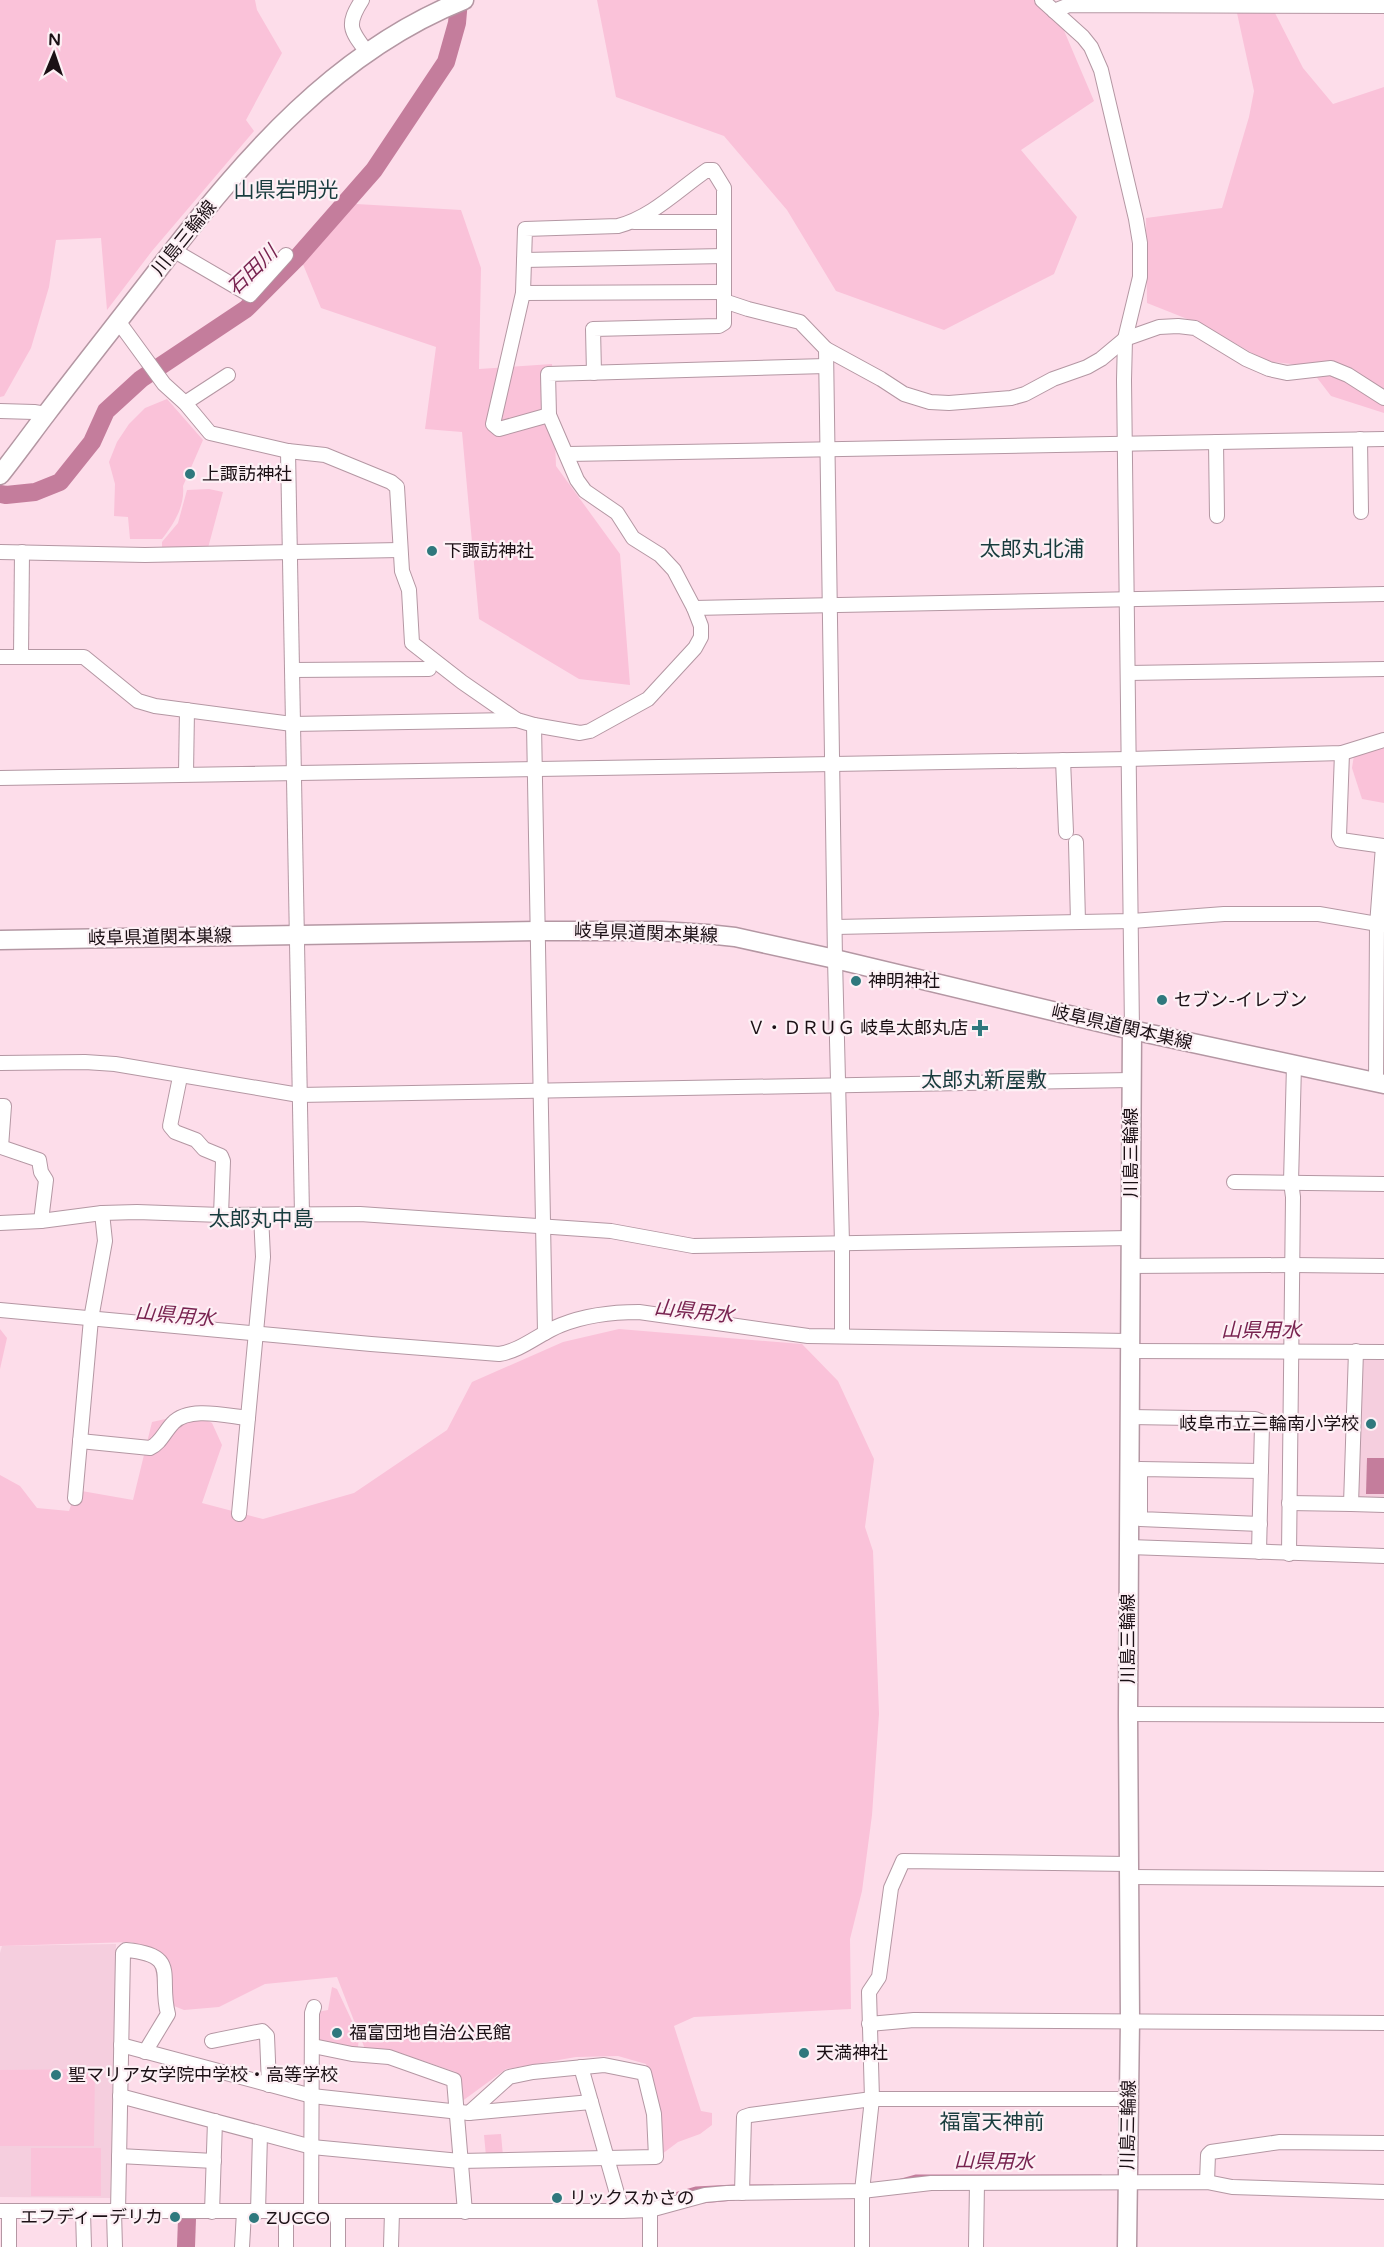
<svg xmlns="http://www.w3.org/2000/svg" width="1384" height="2247" viewBox="0 0 1384 2247" font-family="'Varela Round','Noto Sans JP',sans-serif">
<style>
.built{fill:#f5cede}
.green{fill:#fac2d9}
.water{fill:#c47d9c}
.lines{fill:none;stroke-linecap:round;stroke-linejoin:round}
.stream{stroke:#c47d9c;stroke-width:3}
.river{stroke:#c47d9c;stroke-width:18}
.minor-casing{stroke:#b497a3;stroke-width:16}
.major-casing{stroke:#b497a3;stroke-width:21}
.minor{stroke:#fff;stroke-width:14}
.major{stroke:#fff;stroke-width:18}
.poi-dot{fill:#2f787d;stroke:#fdf0f5;stroke-width:2}
.labels{text-anchor:middle;stroke-width:4.5;stroke-linejoin:round;paint-order:stroke}
.street-label{font-size:18px;fill:#1b1015;stroke:#fdf0f5}
.poi-label{font-size:18px;fill:#1b1015;stroke:#fdf0f5;text-anchor:start}
.water-label{font-size:20px;font-style:italic;fill:#782350;stroke:#fdf0f5}
.quarter-label{font-size:21px;fill:#193c3e;stroke:#fdf0f5}
</style>
<rect width="100%" height="100%" fill="#fdddea"/>
<!-- built -->
<g class="built">
<path d="M 1361,1353 L 1384,1354 L 1384,1500 L 1359,1499 L 1355,1495 Z"/>
<path d="M 116,1944 L 110,2198 L 0,2197 L 0,1953 L 2,1946 Z"/>
</g>
<!-- green -->
<g class="green">
<path d="M 0,0 L 255,0 L 257,10 L 282,53 L 246,120 L 254,131 L 152,251 L 107,310 L 101,238 L 56,240 L 49,287 L 31,348 L 4,396 L 0,397 Z"/>
<path d="M 597,0 L 1051,0 L 1094,101 L 1021,150 L 1077,217 L 1054,274 L 944,330 L 836,291 L 787,210 L 724,136 L 616,97 Z"/>
<path d="M 1237,13 L 1275,13 L 1303,68 L 1333,104 L 1384,87 L 1384,413 L 1331,396 L 1308,366 L 1266,361 L 1205,326 L 1147,303 L 1146,218 L 1222,208 L 1249,117 L 1254,91 Z"/>
<path d="M 356,204 L 461,210 L 481,268 L 479,369 L 552,364 L 556,466 L 620,554 L 630,685 L 579,679 L 479,619 L 462,432 L 425,429 L 436,347 L 321,308 L 300,257 Z"/>
<path d="M 167,399 L 203,440 L 183,486 C 185,506 174,524 162,539 L 130,539 L 128,517 L 114,516 L 115,484 L 109,462 L 117,442 L 129,424 L 145,408 Z"/>
<path d="M 209,489 L 223,492 L 208,548 L 162,549 L 162,542 L 178,523 L 187,490 Z"/>
<path d="M 1384,735 L 1384,803 L 1362,799 L 1352,768 L 1356,742 Z"/>
<path d="M 0,1329 L 7,1338 L 0,1369 Z"/>
<path d="M 619,1329 L 802,1344 L 838,1381 L 874,1459 L 865,1527 L 873,1551 L 879,1714 L 872,1815 L 862,1891 L 850,1939 L 851,2009 L 694,2017 L 674,2026 L 701,2111 L 712,2113 L 712,2125 L 700,2134 L 678,2142 L 662,2154 L 662,2127 L 646,2064 L 618,2056 L 576,2057 L 506,2069 L 461,2102 L 456,2072 L 391,2050 L 365,2049 L 337,1977 L 265,1984 L 219,2007 L 184,2010 L 169,2004 L 152,1949 L 131,1942 L 0,1946 L 0,1475 L 20,1486 L 37,1508 L 69,1511 L 76,1490 L 133,1500 L 152,1422 L 192,1413 L 212,1423 L 222,1445 L 202,1503 L 263,1519 L 354,1493 L 447,1430 L 472,1382 L 563,1342 Z"/>
<path d="M 332,1987 L 337,1989 L 359,2036 L 358,2047 L 317,2044 L 317,2012 L 328,2010 Z"/>
<path d="M 95,2069 L 94,2146 L 0,2146 L 0,2070 Z"/>
<path d="M 501,2134 L 503,2156 L 486,2156 L 484,2135 Z"/>
<rect x="31" y="2148" width="70" height="48"/>
</g>
<!-- water -->
<path class="water" d="M 1367,1458 L 1384,1458 L 1384,1494 L 1366,1494 Z"/>
<g class="lines">
<!-- stream -->
<g class="stream">
<path d="M 898,2181 L 916,2176 L 1101,2176"/>
<path d="M 747,2186 L 773,2186"/>
<path d="M 668,2196 L 696,2188 L 734,2186"/>
<path d="M 701,2202 L 734,2199"/>
</g>
<!-- river -->
<g class="river">
<path d="M 0,494 L 6,495 L 35,492 L 60,482 L 92,442 L 106,411 L 141,379 L 246,309 L 296,259 L 374,170 L 446,62 L 457,23 L 459,0"/>
<path d="M 186,2247 L 187,2219"/>
</g>
<!-- minor casing -->
<g class="minor-casing">
<g id="minor">
<path d="M 362,0 C 346,25 350,30 367,52"/>
<path d="M 1042,0 L 1083,37 L 1091,47 L 1101,70 L 1136,219 L 1140,243 L 1140,277 L 1125,339 L 1124,380 L 1132,1030"/>
<path d="M 1054,11 L 1069,5 L 1384,6"/>
<path d="M 634,222 L 724,222"/>
<path d="M 173,250 L 250,295 L 286,255"/>
<path d="M 524,260 L 724,256"/>
<path d="M 523,293 L 724,292"/>
<path d="M 118,321 L 164,384 L 185,403 L 210,433 L 288,451 L 325,455 L 391,482 L 397,487 L 402,571 L 409,590 L 412,643 L 462,682 L 517,720 L 534,725 L 580,733 L 590,731 L 648,699 L 695,648 L 701,637 L 701,626 L 694,608 L 674,570 L 660,555 L 633,538 L 617,513 L 585,491 L 577,480 L 549,415 L 499,429 L 493,424 L 523,293 L 525,229 L 618,226 C 652,217 678,190 707,170 L 713,170 L 724,188 L 724,301 L 748,309 L 800,322 L 826,349 L 835,959 L 842,1243 L 842,1336"/>
<path d="M 826,349 L 881,379 L 904,394 L 930,402 L 949,403 L 1011,398 L 1025,394 L 1053,379 L 1087,367 L 1101,359 L 1125,339 L 1159,327 L 1178,326 L 1195,328 L 1246,359 L 1269,369 L 1287,373 L 1331,368 L 1348,375 L 1384,398"/>
<path d="M 594,373 L 593,329 L 719,326 L 724,323 L 724,301"/>
<path d="M 185,403 L 228,375"/>
<path d="M 0,411 L 34,412 L 46,414"/>
<path d="M 549,415 L 548,374 L 826,366"/>
<path d="M 1360,439 L 1361,512"/>
<path d="M 1216,442 L 1217,516"/>
<path d="M 288,451 L 302,1215"/>
<path d="M 568,454 L 1384,439"/>
<path d="M 0,552 L 145,555 L 400,550"/>
<path d="M 694,608 L 1384,594"/>
<path d="M 21,656 L 22,552"/>
<path d="M 0,657 L 84,657 L 138,701 L 155,706 L 292,724 L 517,720"/>
<path d="M 292,670 L 429,669"/>
<path d="M 1128,673 L 1384,669"/>
<path d="M 534,725 L 545,1333"/>
<path d="M 1342,753 L 1339,836 L 1341,840 L 1384,846"/>
<path d="M 1063,760 L 1066,832"/>
<path d="M 186,774 L 187,710"/>
<path d="M 0,778 L 1129,759 L 1342,753 L 1384,740"/>
<path d="M 1076,842 L 1078,922"/>
<path d="M 835,927 L 1132,921 L 1224,914 L 1319,914 L 1384,925"/>
<path d="M 0,1063 L 85,1062 L 115,1064 L 299,1095 L 1131,1080"/>
<path d="M 180,1077 L 170,1126 L 175,1132 L 196,1140 L 204,1149 L 221,1156 L 223,1161 L 221,1215"/>
<path d="M 1376,1083 L 1377,925 L 1383,846"/>
<path d="M 0,1106 L 4,1106 L 1,1147 L 39,1160 L 41,1172 L 46,1180 L 41,1221"/>
<path d="M 1234,1182 L 1384,1184"/>
<path d="M 0,1223 L 41,1221 L 102,1213 L 137,1212 L 221,1215 L 360,1214 L 611,1231 L 693,1246 L 1130,1238"/>
<path d="M 1130,1266 L 1292,1265 L 1384,1266"/>
<path d="M 0,1310 L 371,1344 L 499,1354 C 521,1351 540,1333 561,1325 C 586,1315 613,1312 639,1312 L 808,1336 L 1129,1341"/>
<path d="M 1129,1351 L 1384,1352"/>
<path d="M 1356,1351 L 1351,1504 L 1384,1505"/>
<path d="M 1130,1417 L 1255,1419 L 1260,1421 L 1262,1425 L 1259,1552"/>
<path d="M 80,1441 L 150,1448 C 160,1444 165,1431 173,1423 C 189,1406 227,1416 248,1418"/>
<path d="M 75,1498 L 91,1319 L 105,1241 L 102,1213"/>
<path d="M 1289,1503 L 1351,1504"/>
<path d="M 239,1514 L 263,1257 L 261,1215"/>
<path d="M 1260,1524 L 1140,1519 L 1140,1469 L 1261,1471"/>
<path d="M 1129,1547 L 1384,1556"/>
<path d="M 1289,1554 L 1293,1197 L 1291,1182 L 1294,1065"/>
<path d="M 1128,1714 L 1384,1715"/>
<path d="M 1130,1877 L 1384,1879"/>
<path d="M 869,2024 L 914,2020 L 1384,2023"/>
<path d="M 212,2041 L 262,2031 L 267,2036 L 269,2085"/>
<path d="M 121,2045 L 312,2096 L 469,2113 L 591,2102"/>
<path d="M 313,2046 L 352,2054 L 389,2057 L 454,2080 L 465,2212"/>
<path d="M 581,2067 L 622,2211"/>
<path d="M 120,2096 L 312,2147 L 460,2161 L 656,2157 L 654,2114 L 644,2073 L 604,2065 L 533,2072 L 509,2077 L 469,2113"/>
<path d="M 119,2156 L 214,2161"/>
<path d="M 1207,2182 L 1208,2155 L 1211,2152 L 1280,2142 L 1384,2143"/>
<path d="M 742,2193 L 744,2117 L 750,2115 L 872,2099 L 1129,2099"/>
<path d="M 0,2211 L 622,2211 L 650,2210 L 705,2195 L 727,2193 L 862,2191 L 931,2183 L 1207,2182 L 1232,2187 L 1384,2192"/>
<path d="M 83,2212 L 84,2247"/>
<path d="M 114,2212 L 115,2247"/>
<path d="M 118,2212 L 123,1953 L 126,1950 C 181,1955 158,1976 168,2014 L 145,2052"/>
<path d="M 212,2212 L 215,2121"/>
<path d="M 258,2212 L 260,2134"/>
<path d="M 311,2212 L 312,2013 L 314,2007"/>
<path d="M 9,2247 L 9,2211"/>
<path d="M 242,2247 L 244,2212"/>
<path d="M 286,2247 L 286,2212"/>
<path d="M 338,2247 L 338,2213"/>
<path d="M 391,2247 L 392,2212"/>
<path d="M 650,2247 L 650,2210"/>
<path d="M 862,2247 L 862,2191 L 872,2099 L 869,1992 L 879,1977 L 891,1888 L 903,1861 L 1129,1864"/>
<path d="M 976,2247 L 977,2183"/>
</g>
</g>
<!-- major casing -->
<g class="major-casing">
<g id="major">
<path d="M 0,475 C 16,455 31,434 47,413 C 85,363 125,313 164,262 C 246,156 336,51 464,0"/>
<path d="M 0,940 L 537,931 L 662,931 L 707,934 L 735,937 L 835,959 L 1132,1030 L 1384,1084"/>
<path d="M 1127,2247 L 1130,2020 L 1128,1714 L 1132,1030"/>
</g>
</g>
<!-- minor -->
<use href="#minor" class="minor"/>
<!-- major -->
<use href="#major" class="major"/>
</g>
<!-- markers -->
<g class="poi-dot">
<circle cx="190" cy="474" r="6"/>
<circle cx="432" cy="551" r="6"/>
<circle cx="856" cy="981" r="6"/>
<circle cx="1162" cy="1000" r="6"/>
<path d="M977 1019h6v6h6v6h-6v6h-6v-6h-6v-6h6z"/>
<circle cx="1371" cy="1424" r="6"/>
<circle cx="337" cy="2033" r="6"/>
<circle cx="804" cy="2053" r="6"/>
<circle cx="56" cy="2075" r="6"/>
<circle cx="557" cy="2198" r="6"/>
<circle cx="175" cy="2217" r="6"/>
<circle cx="254" cy="2218" r="6"/>
</g>
<g class="labels">
<!-- street labels -->
<g class="street-label">
<text transform="translate(184 238) rotate(-51)" y="6">川島三輪線</text>
<text transform="translate(646 933) rotate(2)" y="6">岐阜県道関本巣線</text>
<text transform="translate(160 937) rotate(-1)" y="6">岐阜県道関本巣線</text>
<text transform="translate(1122 1027) rotate(13)" y="6">岐阜県道関本巣線</text>
<text transform="translate(1131 1153) rotate(-90)" y="6">川島三輪線</text>
<text transform="translate(1128 1639) rotate(-90)" y="6">川島三輪線</text>
<text transform="translate(1128 2125) rotate(-89)" y="6">川島三輪線</text>
</g>
<!-- poi labels -->
<g class="poi-label">
<text x="202" y="480">上諏訪神社</text>
<text x="444" y="557">下諏訪神社</text>
<text x="868" y="987">神明神社</text>
<text x="1174" y="1006">セブン-イレブン</text>
<text x="968" y="1034" text-anchor="end">Ｖ・ＤＲＵＧ 岐阜太郎丸店</text>
<text x="1359" y="1430" text-anchor="end">岐阜市立三輪南小学校</text>
<text x="349" y="2039">福富団地自治公民館</text>
<text x="816" y="2059">天満神社</text>
<text x="68" y="2081">聖マリア女学院中学校・高等学校</text>
<text x="569" y="2204">リックスかさの</text>
<text x="163" y="2223" text-anchor="end">エフディーデリカ</text>
<text x="266" y="2224">ZUCCO</text>
</g>
<!-- water labels -->
<g class="water-label">
<text transform="translate(252 270) rotate(-44)" y="7">石田川</text>
<text transform="translate(694 1311) rotate(6)" y="7">山県用水</text>
<text transform="translate(175 1315) rotate(5)" y="7">山県用水</text>
<text x="1261" y="1337">山県用水</text>
<text transform="translate(994 2161) rotate(1)" y="7">山県用水</text>
</g>
<!-- quarter labels -->
<g class="quarter-label">
<text x="286" y="197">山県岩明光</text>
<text x="1032" y="556">太郎丸北浦</text>
<text x="984" y="1087">太郎丸新屋敷</text>
<text x="261" y="1226">太郎丸中島</text>
<text x="992" y="2129">福富天神前</text>
</g>
</g>
<!-- north arrow -->
<g transform="translate(54 54) rotate(2)" stroke="#fdf0f5" stroke-width="4.5" paint-order="stroke">
<path d="M0-4.5L10 22L0 15L-10 22Z" fill="#1b1015"/>
<text y="-9" font-size="16" font-weight="bold" text-anchor="middle" fill="#1b1015">N</text>
</g>
</svg>
